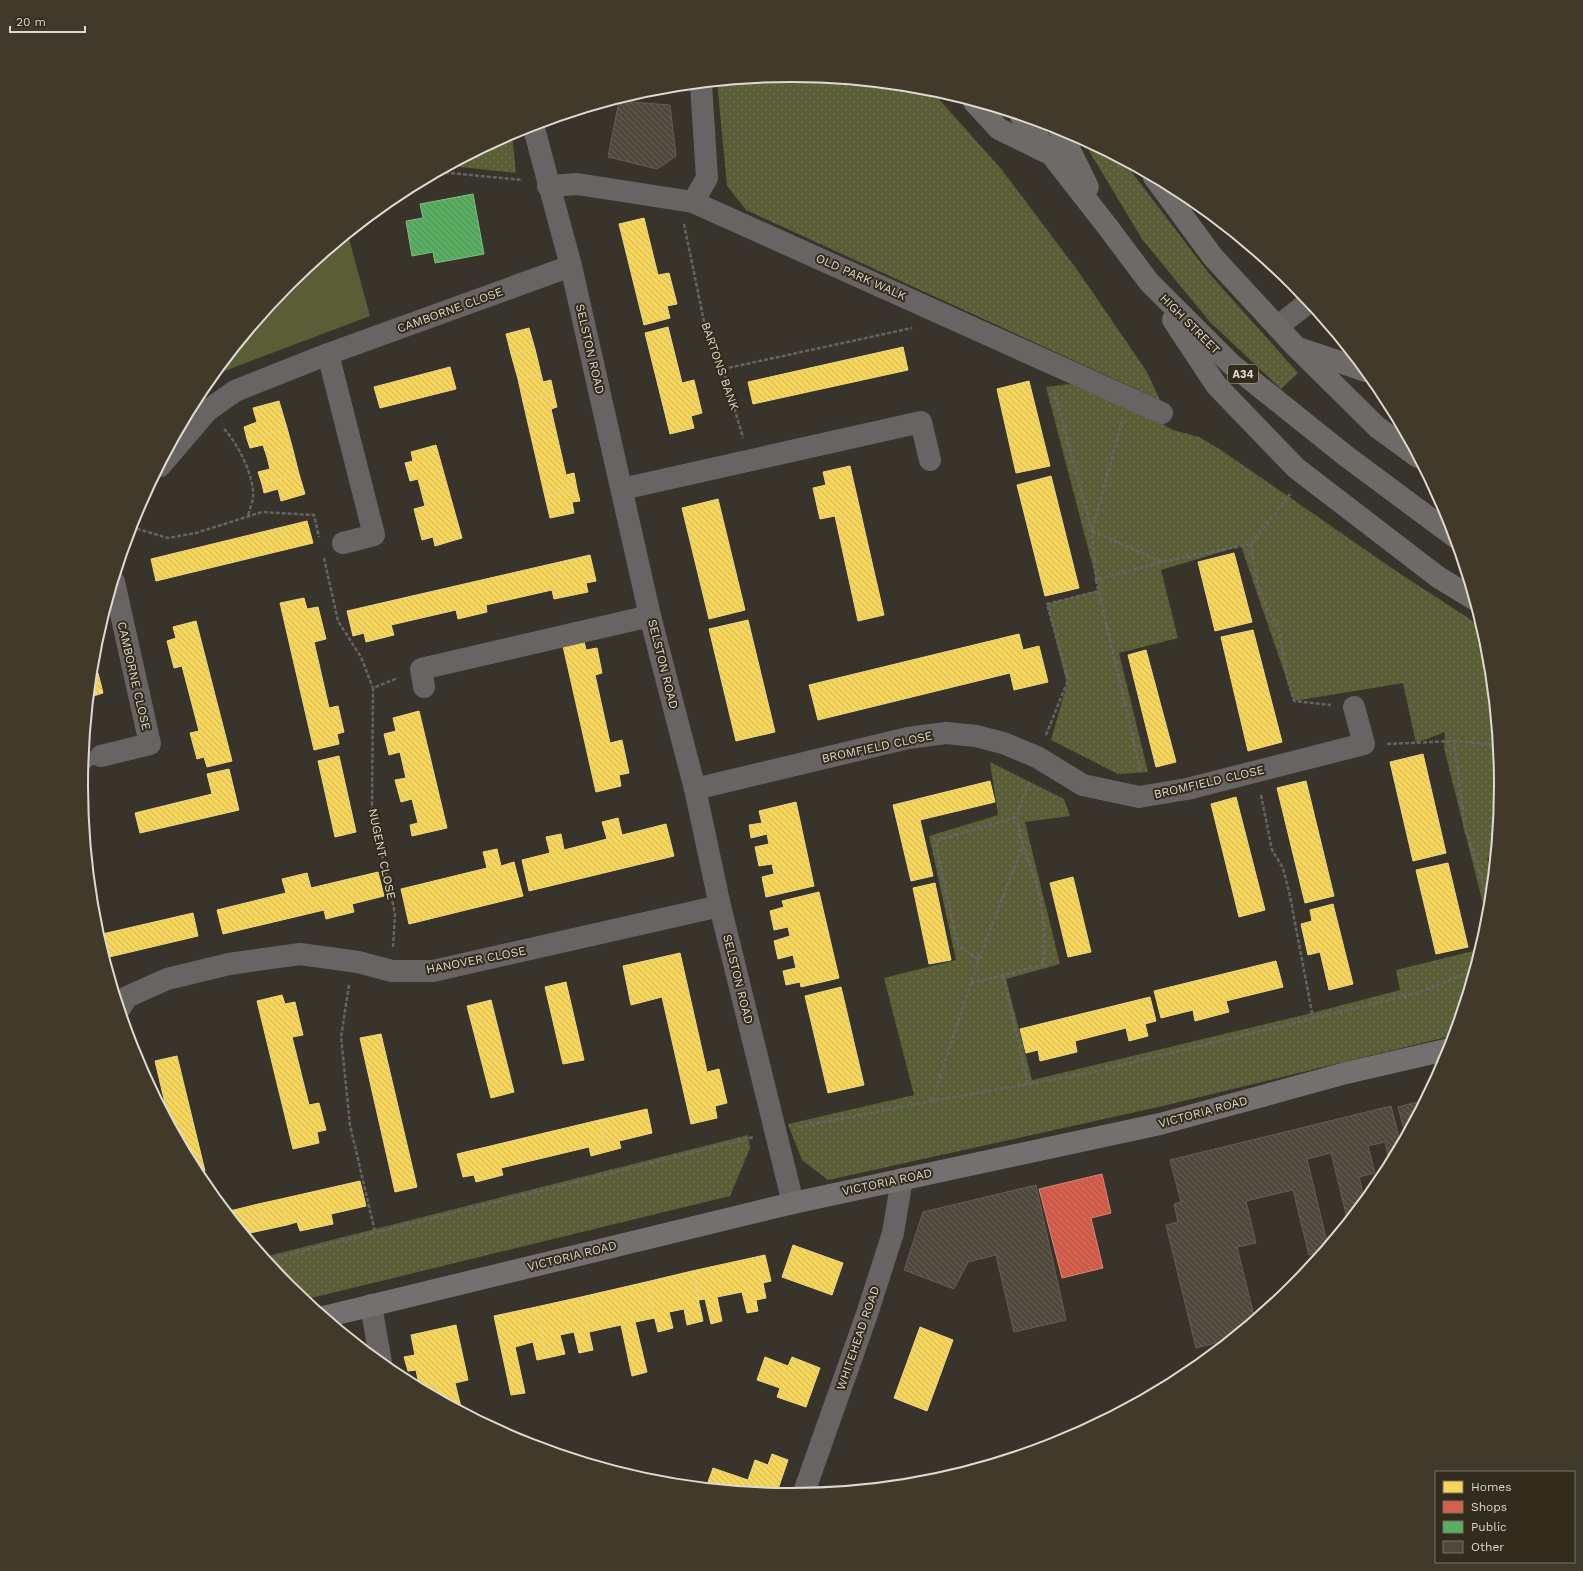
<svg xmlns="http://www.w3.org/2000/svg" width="1583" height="1571" viewBox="0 0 1583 1571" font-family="'Work Sans',sans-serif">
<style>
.grass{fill:url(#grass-dots)}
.park{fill:#595e36}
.homes{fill:url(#homes-back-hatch);stroke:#efd67f}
.shops{fill:url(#shops-back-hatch);stroke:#d88574}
.public{fill:url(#public-back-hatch);stroke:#82bb82}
.building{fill:url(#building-back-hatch);stroke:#635f58}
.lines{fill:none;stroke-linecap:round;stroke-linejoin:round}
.path{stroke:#666462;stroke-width:2.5;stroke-dasharray:4 2;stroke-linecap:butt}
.lane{stroke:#686464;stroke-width:14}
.street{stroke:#686464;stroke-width:22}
.secondary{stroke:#73706f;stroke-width:22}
.highway{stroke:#6e6a68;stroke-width:22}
.labels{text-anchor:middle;stroke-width:4;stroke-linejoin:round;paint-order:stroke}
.shield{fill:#332c1d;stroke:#aba69a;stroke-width:1}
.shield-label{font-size:11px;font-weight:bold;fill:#dedad0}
.street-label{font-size:12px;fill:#dedad0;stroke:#332c1d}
.rim{fill:none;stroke:#dedad0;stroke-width:2}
</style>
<defs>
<pattern id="grass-dots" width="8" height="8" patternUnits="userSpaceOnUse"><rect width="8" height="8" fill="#595e36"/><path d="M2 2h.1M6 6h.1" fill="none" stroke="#707452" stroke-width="1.8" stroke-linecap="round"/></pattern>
<pattern id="homes-back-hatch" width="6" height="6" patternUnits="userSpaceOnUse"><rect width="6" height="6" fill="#f6d55c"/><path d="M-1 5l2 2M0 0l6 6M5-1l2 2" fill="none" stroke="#d2b756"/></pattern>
<pattern id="shops-back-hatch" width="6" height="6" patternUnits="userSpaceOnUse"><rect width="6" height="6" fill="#d6604d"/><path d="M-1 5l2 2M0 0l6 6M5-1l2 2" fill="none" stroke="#aa5748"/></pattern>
<pattern id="public-back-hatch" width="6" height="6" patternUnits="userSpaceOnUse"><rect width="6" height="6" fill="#5aae61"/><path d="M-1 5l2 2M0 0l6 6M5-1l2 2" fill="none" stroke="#538d56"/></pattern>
<pattern id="building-back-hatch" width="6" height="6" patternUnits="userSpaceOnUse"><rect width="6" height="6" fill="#50483c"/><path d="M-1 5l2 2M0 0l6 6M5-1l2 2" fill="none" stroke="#696257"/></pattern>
</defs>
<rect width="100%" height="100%" fill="#38342c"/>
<!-- grass -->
<g class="grass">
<path d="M 792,75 L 930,89 L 1002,170 L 1078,271 L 1147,372 L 1160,400 L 746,210 L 727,186 L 717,82 Z"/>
<path d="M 512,133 L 516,173 L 451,166 Z"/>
<path d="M 1082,139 L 1124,162 L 1207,271 L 1298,373 L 1281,389 L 1210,322 L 1142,239 Z"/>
<path d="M 1070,384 L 1147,415 L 1173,430 L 1199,437 L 1221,450 L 1399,573 L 1482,627 L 1488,647 L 1502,786 L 1495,856 L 1487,858 L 1493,875 L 1488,924 L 1444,748 L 1445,732 L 1416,743 L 1403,683 L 1294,701 L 1241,546 L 1161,570 L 1178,638 L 1119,653 L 1148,772 L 1118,774 L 1051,740 L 1067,684 L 1047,604 L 1099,590 L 1046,387 Z"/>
<path d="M 990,762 L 1064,799 L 1070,816 L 1025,822 L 1060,964 L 1006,979 L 1032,1080 L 1308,1014 L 1400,990 L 1396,970 L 1481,949 L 1455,1035 L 1167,1105 L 828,1180 L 802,1160 L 788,1124 L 914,1095 L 884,978 L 956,960 L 929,836 L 998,815 Z"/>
<path d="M 748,1135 L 750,1148 L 730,1196 L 303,1300 L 289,1288 L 264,1257 Z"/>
</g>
<!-- park -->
<path class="park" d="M 348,235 L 370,316 L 219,373 L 217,371 L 289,283 Z"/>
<!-- homes -->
<g class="homes">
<path d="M 644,218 L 658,275 L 669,273 L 677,304 L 667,306 L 670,318 L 644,325 L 619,224 Z"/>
<path d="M 668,327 L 682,383 L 694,380 L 702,413 L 691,416 L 694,428 L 670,434 L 645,333 Z"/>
<path d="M 529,328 L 535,349 L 511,354 L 506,334 Z"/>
<path d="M 903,347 L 908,370 L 753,404 L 748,382 Z"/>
<path d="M 535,349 L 541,374 L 518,379 L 511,354 Z"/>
<path d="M 450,367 L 456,389 L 380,408 L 374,387 Z"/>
<path d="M 541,374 L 543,382 L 551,380 L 554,394 L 523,402 L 518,379 Z"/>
<path d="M 1029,381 L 1050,466 L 1016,473 L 997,389 Z"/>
<path d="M 554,394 L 557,407 L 551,409 L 566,475 L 574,473 L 577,489 L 545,497 L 523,402 Z"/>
<path d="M 279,401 L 287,428 L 247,439 L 244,427 L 257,422 L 253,408 Z"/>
<path d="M 287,428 L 293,450 L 267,457 L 263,445 L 250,448 L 247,439 Z"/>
<path d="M 436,445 L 462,538 L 435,546 L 433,537 L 422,540 L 414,509 L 425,506 L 418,479 L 410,481 L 405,463 L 413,461 L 411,452 Z"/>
<path d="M 293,450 L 299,474 L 262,484 L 258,472 L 270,469 L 267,457 Z"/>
<path d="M 850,466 L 884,615 L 858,621 L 835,516 L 820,519 L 813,488 L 826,485 L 823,472 Z"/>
<path d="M 299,474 L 305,494 L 281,501 L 278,489 L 264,493 L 262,484 Z"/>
<path d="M 1051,476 L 1079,588 L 1045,596 L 1017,485 Z"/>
<path d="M 577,489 L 580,501 L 572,502 L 574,513 L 550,518 L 545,497 Z"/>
<path d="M 718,499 L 745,610 L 709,619 L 682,508 Z"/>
<path d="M 307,521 L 313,543 L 156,581 L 151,559 Z"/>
<path d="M 1234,553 L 1252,622 L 1215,631 L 1198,562 Z"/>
<path d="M 590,555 L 596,581 L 586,583 L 588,592 L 554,599 L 552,590 L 486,605 L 487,612 L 458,619 L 456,610 L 391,625 L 394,635 L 366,642 L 364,633 L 353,636 L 347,611 Z"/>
<path d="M 304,598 L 307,609 L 318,607 L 326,639 L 314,642 L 329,708 L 338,706 L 344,732 L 337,734 L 339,744 L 314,750 L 280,603 Z"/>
<path d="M 748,620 L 775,732 L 736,741 L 709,629 Z"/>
<path d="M 196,621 L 232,761 L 207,767 L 204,757 L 197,759 L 190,733 L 199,731 L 182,666 L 174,668 L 167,641 L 176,638 L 173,627 Z"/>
<path d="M 1253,630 L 1282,742 L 1248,751 L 1221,637 Z"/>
<path d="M 1019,634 L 1023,650 L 1039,646 L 1048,682 L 1014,690 L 1010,673 L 818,720 L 809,685 Z"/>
<path d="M 584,641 L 586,650 L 597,648 L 602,673 L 595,675 L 610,743 L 622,740 L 629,773 L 619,775 L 621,786 L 596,792 L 563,646 Z"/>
<path d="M 1146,650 L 1176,762 L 1156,767 L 1128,655 Z"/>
<path d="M 98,673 L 103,693 L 90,697 L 92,675 Z"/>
<path d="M 419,711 L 447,828 L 412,836 L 410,825 L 418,823 L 412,799 L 401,802 L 395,780 L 406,778 L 400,752 L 389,755 L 384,734 L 396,731 L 393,718 Z"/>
<path d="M 1423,754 L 1446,853 L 1413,861 L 1390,762 Z"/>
<path d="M 339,756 L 356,832 L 335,837 L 318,761 Z"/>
<path d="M 229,769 L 239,810 L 140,833 L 135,813 L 212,794 L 207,774 Z"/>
<path d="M 990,781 L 995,802 L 920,820 L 933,876 L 911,881 L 893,805 Z"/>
<path d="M 1306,781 L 1334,896 L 1305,903 L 1277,788 Z"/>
<path d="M 1236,797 L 1265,910 L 1239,917 L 1211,804 Z"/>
<path d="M 796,802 L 814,886 L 766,897 L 762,877 L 774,874 L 772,864 L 759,866 L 755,847 L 769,844 L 767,834 L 751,838 L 749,825 L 762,823 L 759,811 Z"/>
<path d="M 618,818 L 622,835 L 666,824 L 674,856 L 529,891 L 522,860 L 550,853 L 546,837 L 561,834 L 564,850 L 607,839 L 602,822 Z"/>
<path d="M 497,849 L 501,866 L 514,862 L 523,896 L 409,924 L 401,889 L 487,868 L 483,852 Z"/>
<path d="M 1448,863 L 1468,947 L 1436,954 L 1416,870 Z"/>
<path d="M 378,872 L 384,896 L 352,904 L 354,912 L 326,919 L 324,910 L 223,934 L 217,910 L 286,893 L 282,879 L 307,873 L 311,888 Z"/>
<path d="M 1073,877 L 1091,952 L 1068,957 L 1050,883 Z"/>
<path d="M 935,883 L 951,960 L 929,964 L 913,888 Z"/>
<path d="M 819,892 L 839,978 L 801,987 L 800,982 L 786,985 L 783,971 L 796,968 L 793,955 L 778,959 L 774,941 L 790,936 L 788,927 L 774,930 L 770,911 L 784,907 L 782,901 Z"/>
<path d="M 1333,904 L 1353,984 L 1329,990 L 1320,952 L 1308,955 L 1301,924 L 1312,921 L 1310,910 Z"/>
<path d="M 193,913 L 198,936 L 105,958 L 98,935 Z"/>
<path d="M 680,953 L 707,1072 L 719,1069 L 727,1103 L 715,1106 L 717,1118 L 691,1124 L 662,997 L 631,1005 L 623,966 Z"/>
<path d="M 1276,961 L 1283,987 L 1226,1001 L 1229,1012 L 1195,1021 L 1193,1010 L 1161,1018 L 1154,991 Z"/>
<path d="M 566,982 L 584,1060 L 563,1064 L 545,987 Z"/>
<path d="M 841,987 L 864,1085 L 828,1093 L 805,996 Z"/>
<path d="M 282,995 L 285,1004 L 295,1002 L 303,1035 L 292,1037 L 309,1105 L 319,1103 L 326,1130 L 317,1132 L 319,1143 L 293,1149 L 257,1001 Z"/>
<path d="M 1150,997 L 1156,1021 L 1145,1024 L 1148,1036 L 1129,1041 L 1126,1028 L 1075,1041 L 1077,1052 L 1040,1061 L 1038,1050 L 1026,1053 L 1020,1029 Z"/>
<path d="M 491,1000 L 514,1092 L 491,1098 L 467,1006 Z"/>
<path d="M 381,1034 L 417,1187 L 395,1192 L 360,1038 Z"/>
<path d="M 177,1056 L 205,1171 L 197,1173 L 169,1120 L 155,1061 Z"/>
<path d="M 647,1109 L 652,1133 L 619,1141 L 621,1148 L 606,1152 L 599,1120 Z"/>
<path d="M 599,1120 L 606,1152 L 591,1156 L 589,1147 L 501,1168 L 503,1175 L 476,1182 L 474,1175 L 463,1177 L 457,1154 Z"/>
<path d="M 360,1181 L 366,1206 L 331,1214 L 333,1224 L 300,1231 L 297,1222 L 287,1225 L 281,1199 Z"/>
<path d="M 281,1199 L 287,1225 L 264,1230 L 258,1204 Z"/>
<path d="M 258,1204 L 264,1230 L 245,1234 L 238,1226 L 234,1210 Z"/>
<path d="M 234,1210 L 238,1226 L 226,1211 Z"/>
<path d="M 793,1245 L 843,1263 L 832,1295 L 782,1277 Z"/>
<path d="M 765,1255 L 771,1281 L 763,1283 L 766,1298 L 756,1300 L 758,1311 L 747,1313 L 742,1292 L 717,1297 L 722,1321 L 711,1324 L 705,1299 L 699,1300 L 692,1271 Z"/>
<path d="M 692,1271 L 703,1321 L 687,1325 L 684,1309 L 669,1312 L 673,1328 L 658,1332 L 646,1282 Z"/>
<path d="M 646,1282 L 655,1318 L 635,1322 L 647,1372 L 632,1376 L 621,1325 L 589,1332 L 581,1297 Z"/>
<path d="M 581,1297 L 593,1350 L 579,1353 L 574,1332 L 560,1335 L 565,1354 L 547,1358 L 536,1307 Z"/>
<path d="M 536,1307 L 547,1358 L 537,1360 L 533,1342 L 515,1347 L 525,1393 L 511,1395 L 494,1316 Z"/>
<path d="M 456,1325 L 468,1380 L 455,1383 L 462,1411 L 420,1389 L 416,1370 L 408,1371 L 404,1357 L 415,1355 L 411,1335 Z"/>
<path d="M 920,1327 L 953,1340 L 927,1411 L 894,1398 Z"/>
<path d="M 765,1357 L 788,1366 L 792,1357 L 820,1368 L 806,1407 L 777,1397 L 780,1388 L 757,1380 Z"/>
<path d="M 772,1454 L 788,1460 L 776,1495 L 729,1490 L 708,1482 L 713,1468 L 748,1480 L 755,1460 L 768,1465 Z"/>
</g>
<!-- shops -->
<path class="shops" d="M 1102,1174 L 1111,1213 L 1091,1218 L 1103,1268 L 1062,1278 L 1039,1189 Z"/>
<!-- public -->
<path class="public" d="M 473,194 L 484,254 L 435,263 L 433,252 L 412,256 L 406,221 L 423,218 L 420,204 Z"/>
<!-- building -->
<g class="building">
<path d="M 619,101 L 670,105 L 676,156 L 657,169 L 608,157 Z"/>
<path d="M 1425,1100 L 1411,1127 L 1404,1129 L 1398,1107 Z"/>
<path d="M 1391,1106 L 1401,1145 L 1390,1165 L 1385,1142 L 1368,1146 L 1375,1173 L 1359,1177 L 1365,1201 L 1348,1222 L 1331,1153 L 1307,1159 L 1328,1246 L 1324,1251 L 1309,1255 L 1293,1190 L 1246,1201 L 1256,1243 L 1237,1247 L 1255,1320 L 1232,1339 L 1196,1348 L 1166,1225 L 1178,1222 L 1174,1204 L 1181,1202 L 1170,1160 Z"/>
<path d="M 1036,1185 L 1066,1320 L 1014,1332 L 996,1255 L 968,1262 L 954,1289 L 904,1270 L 923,1212 Z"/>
</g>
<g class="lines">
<!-- path -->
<g class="path">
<path d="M 439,172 L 523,180"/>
<path d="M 684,224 L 707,336 L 723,369 L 743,438"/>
<path d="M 723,369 L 912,328"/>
<path d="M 1054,390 L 1092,531 L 1096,580 L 1162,562"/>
<path d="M 1122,421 L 1092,531 L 1162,562 L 1251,544 L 1290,494"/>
<path d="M 224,429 C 238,443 255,478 253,498 C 252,504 249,511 248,517"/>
<path d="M 131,527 L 168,538 L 196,533 L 262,512 L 314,515 L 319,537"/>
<path d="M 1251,544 L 1257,583 L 1265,604 L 1279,629 L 1288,681 L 1294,701 L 1331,705"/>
<path d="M 324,558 L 338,621 L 361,657 L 373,688"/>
<path d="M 1096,580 L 1141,773"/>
<path d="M 1046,735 L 1068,680 L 1047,604 L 1099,591"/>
<path d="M 1454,741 L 1465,829 L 1490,903"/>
<path d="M 1387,744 L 1454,741 L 1498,745"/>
<path d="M 1261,795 L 1272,850 L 1283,868 L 1290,896 L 1313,1018"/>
<path d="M 393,947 L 395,914 L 372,806 L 373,688 L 398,678"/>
<path d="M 979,959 L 958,946 L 936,847 L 939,840 L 1017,817"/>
<path d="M 1003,975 L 1028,1084"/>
<path d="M 971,983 L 1043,965 C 1045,937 1045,913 1037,886 C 1031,864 1019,842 1018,819 C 1017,810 1026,790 1030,781"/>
<path d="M 349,985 L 341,1037 L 350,1125 L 375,1232"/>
<path d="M 932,1101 L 979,959 L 1023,845"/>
<path d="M 799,1127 L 932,1101 L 1084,1074 L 1414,994 L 1474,971"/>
<path d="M 266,1260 L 754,1137"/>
</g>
<!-- lane -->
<path class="lane" d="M 83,764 L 89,759 L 101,756"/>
<!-- street -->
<g class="street">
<path d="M 533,125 L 571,266 L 650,616 L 695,789 L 720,906 L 793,1203"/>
<path d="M 548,186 L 577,184 L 693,202 L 1162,413"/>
<path d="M 693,202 L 707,178 L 701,84"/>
<path d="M 1278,326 L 1309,302"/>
<path d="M 328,354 L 374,535 L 343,543"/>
<path d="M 160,466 L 207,411 L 235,391 L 328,354 L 571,266"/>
<path d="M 622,489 L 921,422 L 930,460"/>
<path d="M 424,687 L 421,669 L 650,616"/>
<path d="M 101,756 L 150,744 L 114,582"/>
<path d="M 695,789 L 908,738 L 946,733 L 976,736 L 1003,743 L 1037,757 L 1083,785 L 1139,797 L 1187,789 L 1364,744 L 1354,707"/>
<path d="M 120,1008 L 127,997 L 167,979 L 229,964 L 300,954 L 358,962 L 392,971 L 433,971 L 720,906"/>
<path d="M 371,1305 L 381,1363"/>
<path d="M 803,1495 L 867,1314 L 893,1233 L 902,1179"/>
</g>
<!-- secondary -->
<path class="secondary" d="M 324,1317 L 793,1203 L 1160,1124 L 1346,1073 L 1450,1049"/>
<!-- highway -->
<g class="highway">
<path d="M 974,102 L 999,129 L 1046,152"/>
<path d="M 1021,116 L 1107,226 L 1149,282 L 1231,364 L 1346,456 L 1455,537"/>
<path d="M 1059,128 L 1088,187"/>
<path d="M 1154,177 L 1213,257 L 1296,347 L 1377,427 L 1418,457"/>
<path d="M 1173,320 L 1216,385 L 1296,468 L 1438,577 L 1474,599"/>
<path d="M 1301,349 L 1366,371"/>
</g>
</g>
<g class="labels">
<!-- shield labels -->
<rect class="shield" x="1228" y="365" width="30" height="18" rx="3"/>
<g class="shield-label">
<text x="1243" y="378">A34</text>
</g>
<!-- street labels -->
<g class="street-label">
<text transform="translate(861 277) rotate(24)" y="4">OLD PARK WALK</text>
<text transform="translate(450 310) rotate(-20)" y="4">CAMBORNE CLOSE</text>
<text transform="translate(1190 324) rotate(45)" y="4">HIGH STREET</text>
<text transform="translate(590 349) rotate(77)" y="4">SELSTON ROAD</text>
<text transform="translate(720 366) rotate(71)" y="4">BARTONS BANK</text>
<text transform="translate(663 664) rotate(76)" y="4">SELSTON ROAD</text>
<text transform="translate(134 676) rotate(77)" y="4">CAMBORNE CLOSE</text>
<text transform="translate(877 747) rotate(-12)" y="4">BROMFIELD CLOSE</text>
<text transform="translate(1209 782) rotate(-13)" y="4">BROMFIELD CLOSE</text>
<text transform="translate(382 854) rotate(78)" y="4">NUGENT CLOSE</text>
<text transform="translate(476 960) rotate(-11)" y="4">HANOVER CLOSE</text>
<text transform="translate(738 979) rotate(76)" y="4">SELSTON ROAD</text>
<text transform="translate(1203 1112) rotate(-15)" y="4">VICTORIA ROAD</text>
<text transform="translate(887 1182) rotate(-12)" y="4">VICTORIA ROAD</text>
<text transform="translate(572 1256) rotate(-14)" y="4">VICTORIA ROAD</text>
<text transform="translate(858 1338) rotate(-71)" y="4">WHITEHEAD ROAD</text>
</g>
</g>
<!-- crop -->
<path d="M0 0H1583V1571H0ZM88 785a703 703 0 1 1 1406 0a703 703 0 1 1-1406 0Z" fill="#413a2b" fill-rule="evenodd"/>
<path class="rim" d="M88 785a703 703 0 1 1 1406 0a703 703 0 1 1-1406 0Z"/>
<!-- legend -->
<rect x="1435" y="1471" width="140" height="92" fill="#332c1d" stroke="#777265"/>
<rect x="1443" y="1481" width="20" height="12" fill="#f6d55c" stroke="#777265"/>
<text x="1471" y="1491" font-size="12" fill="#dedad0">Homes</text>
<rect x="1443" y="1501" width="20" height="12" fill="#d6604d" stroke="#777265"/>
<text x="1471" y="1511" font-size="12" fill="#dedad0">Shops</text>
<rect x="1443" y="1521" width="20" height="12" fill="#5aae61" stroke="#777265"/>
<text x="1471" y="1531" font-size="12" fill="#dedad0">Public</text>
<rect x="1443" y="1541" width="20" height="12" fill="#50483c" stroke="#777265"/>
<text x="1471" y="1551" font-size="12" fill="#dedad0">Other</text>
<!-- scale -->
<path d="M10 26v6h75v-6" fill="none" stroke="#dedad0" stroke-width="2"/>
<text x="16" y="26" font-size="12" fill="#dedad0" stroke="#332c1d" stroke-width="3" paint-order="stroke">20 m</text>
</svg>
